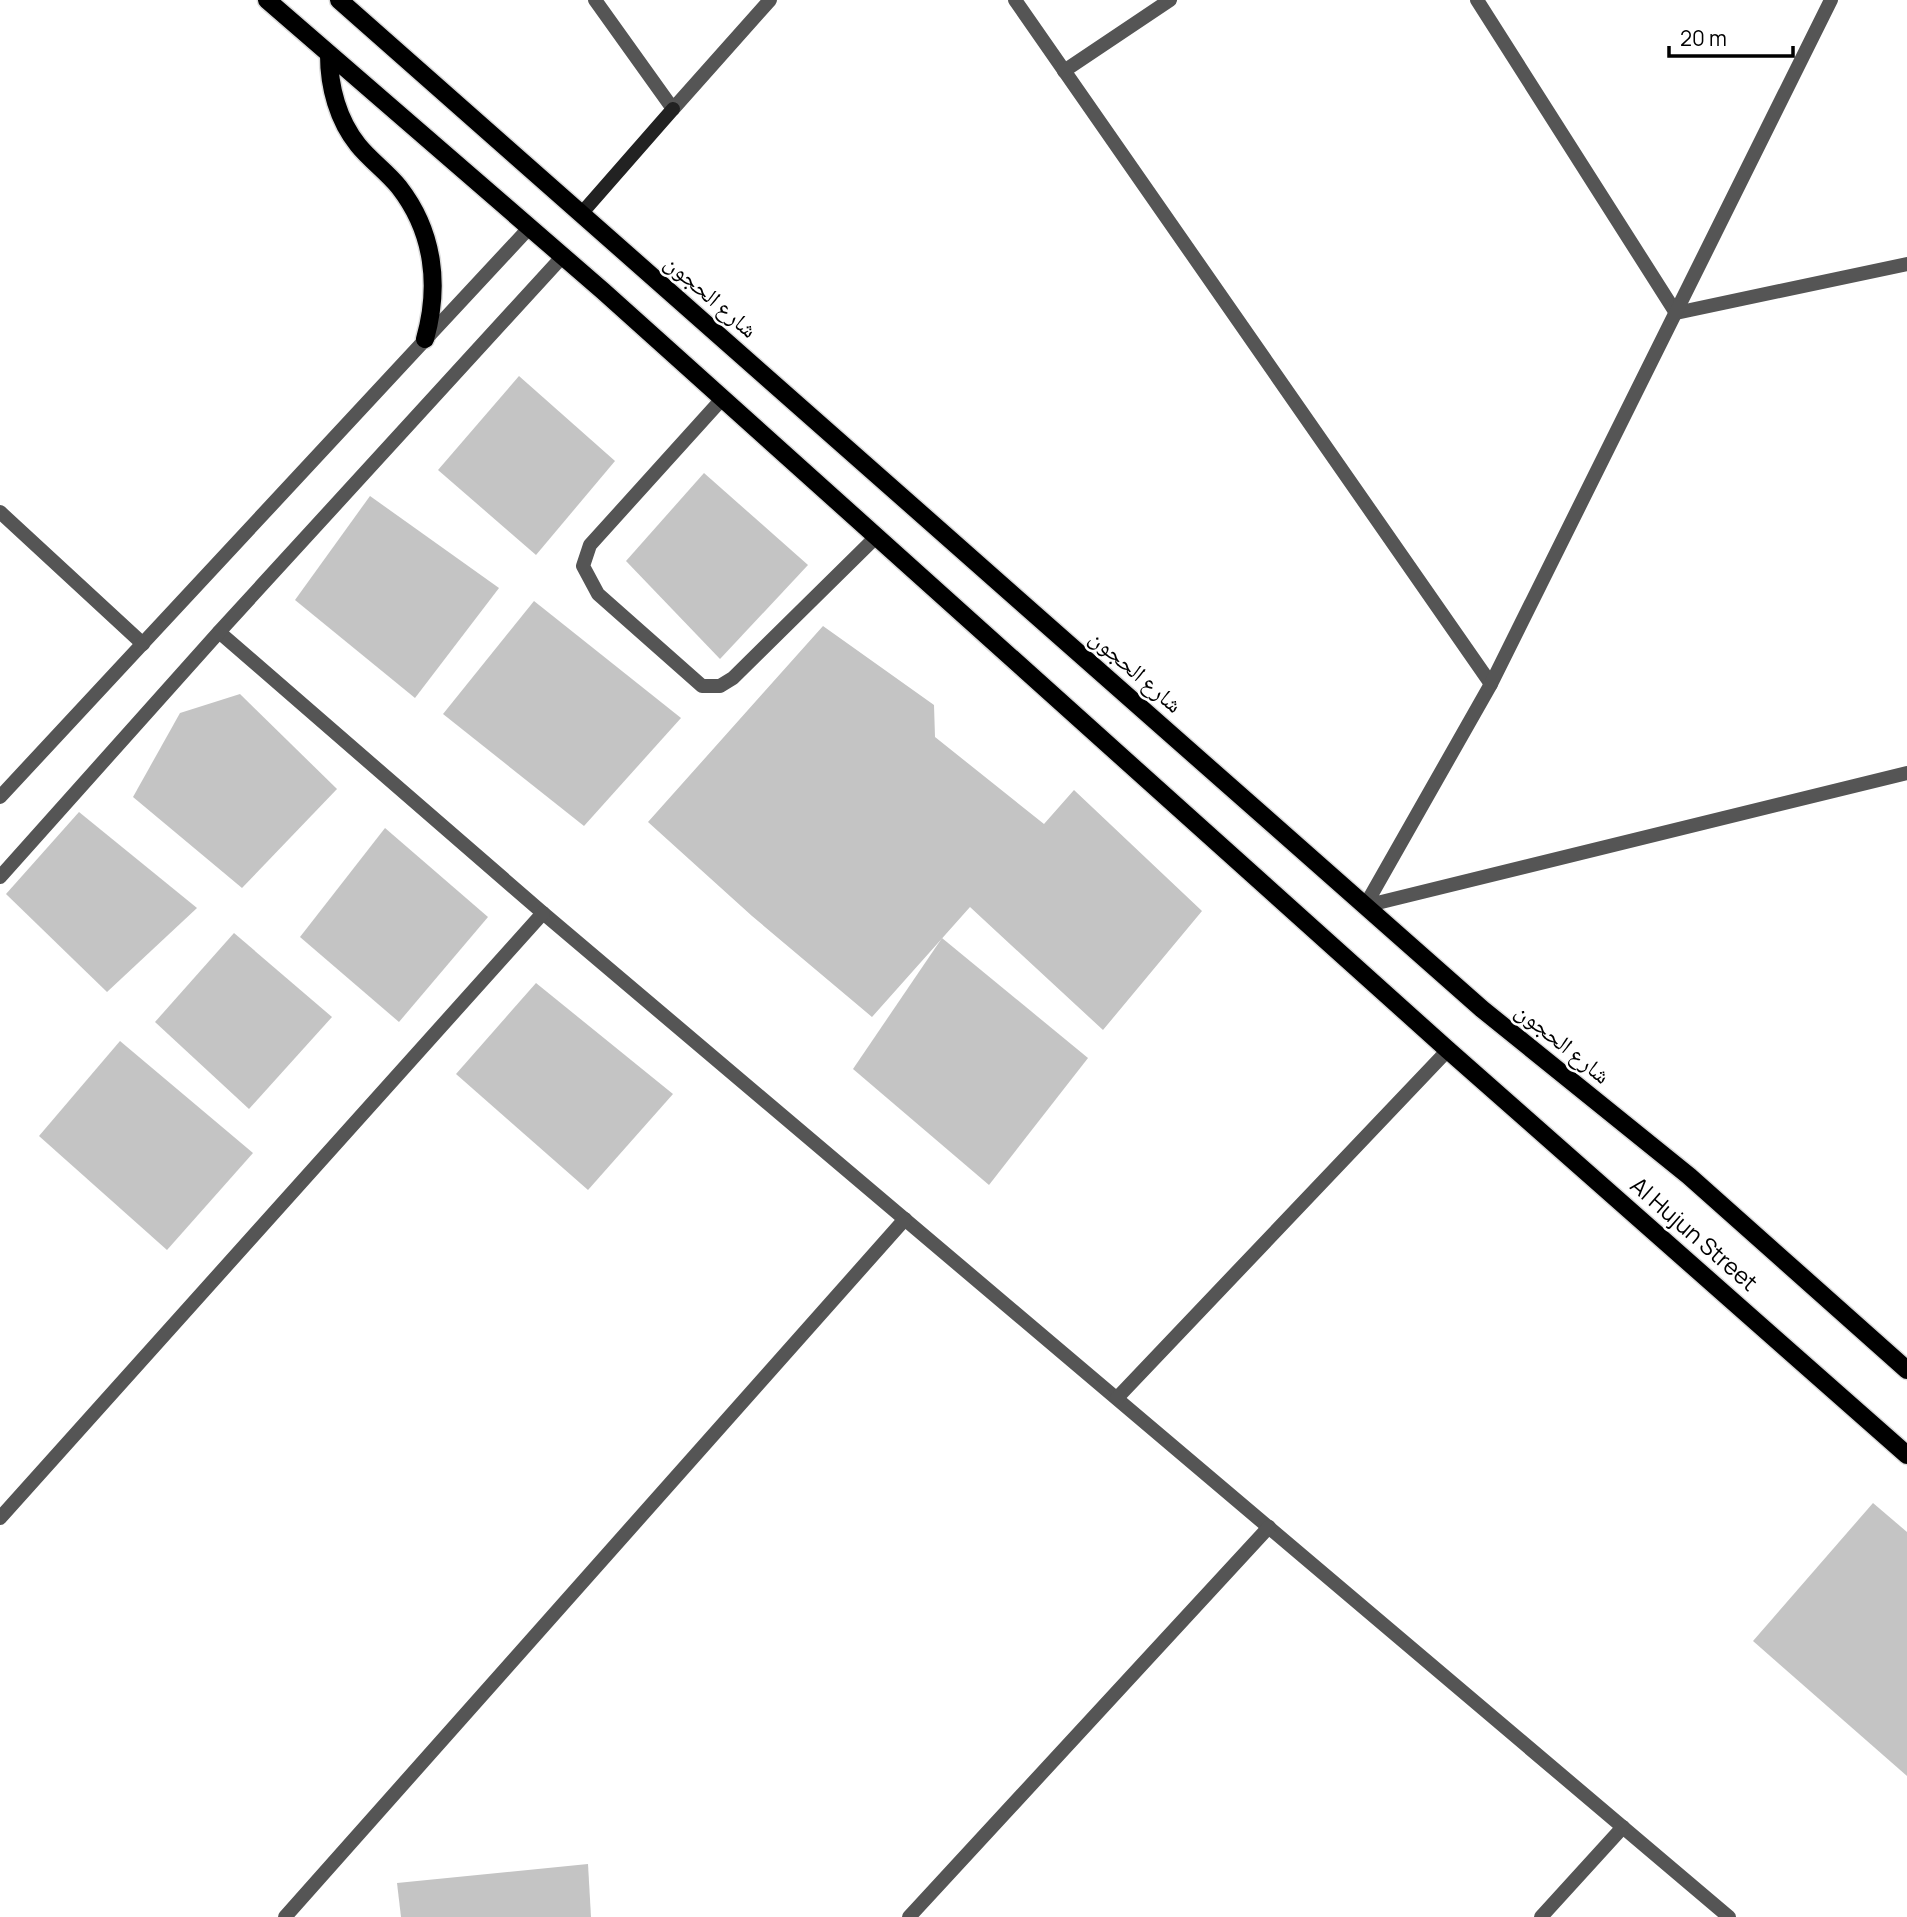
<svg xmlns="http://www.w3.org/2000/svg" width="1907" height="1917" viewBox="0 0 1907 1917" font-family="Manrope,'Noto Naskh Arabic',sans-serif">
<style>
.building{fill:#c4c4c4}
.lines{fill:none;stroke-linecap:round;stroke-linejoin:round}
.primary-casing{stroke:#dbdbdb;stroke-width:21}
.lane{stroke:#555;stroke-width:14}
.street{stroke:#555;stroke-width:14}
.secondary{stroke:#222;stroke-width:14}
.primary{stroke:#000;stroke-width:18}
.labels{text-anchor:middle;stroke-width:5;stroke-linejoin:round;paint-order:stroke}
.street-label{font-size:23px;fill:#000;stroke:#fff}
</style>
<rect width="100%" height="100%" fill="#fff"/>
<!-- building -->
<g class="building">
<path d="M 519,376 L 615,461 L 536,555 L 438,470 Z"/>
<path d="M 704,473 L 808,565 L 720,659 L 626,561 Z"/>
<path d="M 370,496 L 499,588 L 415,698 L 295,600 Z"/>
<path d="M 534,601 L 681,718 L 584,826 L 443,714 Z"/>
<path d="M 823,626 L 934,705 L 935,737 L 1044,824 L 1074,790 L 1202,911 L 1103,1030 L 970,907 L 872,1017 L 752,916 L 648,822 Z"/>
<path d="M 240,694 L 337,789 L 242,888 L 133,797 L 180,713 Z"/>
<path d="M 79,812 L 197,908 L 107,992 L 6,894 Z"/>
<path d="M 385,828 L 488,917 L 399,1022 L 300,937 Z"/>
<path d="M 234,933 L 332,1017 L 249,1109 L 155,1022 Z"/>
<path d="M 942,938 L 1088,1058 L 989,1185 L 853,1069 Z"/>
<path d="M 536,983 L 673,1094 L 588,1190 L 456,1074 Z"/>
<path d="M 120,1041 L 253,1153 L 167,1250 L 39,1136 Z"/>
<path d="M 1873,1503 L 1907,1532 L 1907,1776 L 1753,1641 Z"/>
<path d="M 588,1864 L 591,1917 L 401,1917 L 397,1883 Z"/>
</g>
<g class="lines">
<!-- primary casing -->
<g class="primary-casing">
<g id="primary">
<path d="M 267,0 L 603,291 L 1448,1050 L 1907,1455"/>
<path d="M 339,0 L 1482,1009 L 1689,1176 L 1907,1370"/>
<path d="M 329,55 C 329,87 338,120 358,145 C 370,160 387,172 399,187 C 434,232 440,286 425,339"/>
</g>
</g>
<!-- lane -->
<path class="lane" d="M 722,399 L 590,545 L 583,566 L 598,594 L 702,686 L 720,686 L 733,678 L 876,537"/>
<!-- street -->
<g class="street">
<path d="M 595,0 L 673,109 L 770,0"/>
<path d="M 1015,0 L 1491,684"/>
<path d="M 1477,0 L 1676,313 L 1907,264"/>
<path d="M 1831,0 L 1491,684 L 1365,906 L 1907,773"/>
<path d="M 1064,71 L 1170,0"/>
<path d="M 0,512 L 143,644"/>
<path d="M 219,632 L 543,913 L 1729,1917"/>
<path d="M 0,797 L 530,227"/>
<path d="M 0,877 L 219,632 L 563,256"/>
<path d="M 1117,1398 L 1448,1050"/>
<path d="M 0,1518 L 543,913"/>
<path d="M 285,1917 L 905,1219"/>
<path d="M 909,1917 L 1269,1527"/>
<path d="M 1541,1917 L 1623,1827"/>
</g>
<!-- secondary -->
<path class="secondary" d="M 581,214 L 673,109"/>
<!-- primary -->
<use href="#primary" class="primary"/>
</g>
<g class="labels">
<!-- street labels -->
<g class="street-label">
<text transform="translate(711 296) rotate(41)" y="8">شارع الحجون</text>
<text transform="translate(1136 671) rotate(41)" y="8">شارع الحجون</text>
<text transform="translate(1563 1043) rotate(39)" y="8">شارع الحجون</text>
<text transform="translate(1694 1234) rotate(41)" y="8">Al Hujun Street</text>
</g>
</g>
<!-- scale -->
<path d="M1669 46v10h124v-10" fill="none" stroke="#000000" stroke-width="3.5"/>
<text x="1680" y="46" font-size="21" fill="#000000" stroke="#ffffff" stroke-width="5" paint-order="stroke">20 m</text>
</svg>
